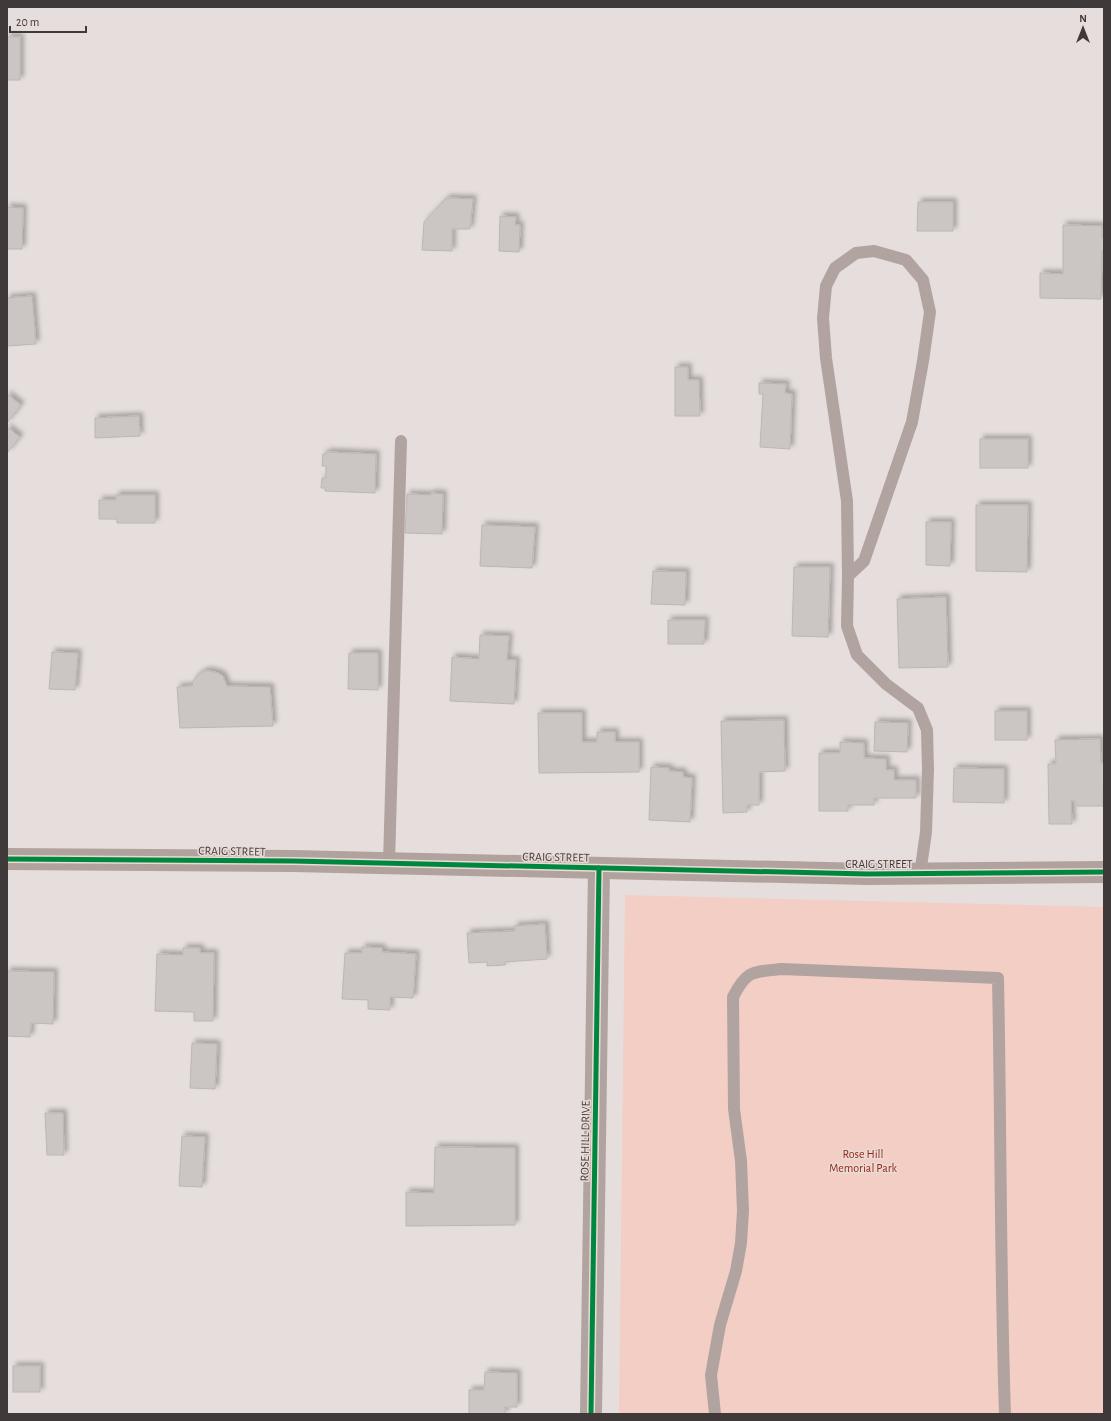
<svg xmlns="http://www.w3.org/2000/svg" width="1111" height="1421" viewBox="0 0 1111 1421" font-family="'Alegreya Sans',sans-serif">
<style>
.green{fill:#f3cec4}
.building{fill:#cbc5c4;stroke:#bcb6b4;filter:url(#shadow)}
.lines{fill:none;stroke-linecap:round;stroke-linejoin:round}
.lane{stroke:#b1a3a0;stroke-width:12}
.street{stroke:#b1a3a0;stroke-width:22}
.secondary{stroke:#b1a29e;stroke-width:22}
.cycleway-casing{stroke:#e9dbd8;stroke-width:8}
.cycleway{stroke:#00873e;stroke-width:5}
.labels{text-anchor:middle;stroke-width:3;stroke-linejoin:round;paint-order:stroke}
.street-label{font-size:12px;fill:#3f3a39;stroke:#e9dbd8}
.park-label{font-size:12px;fill:#97280d;stroke:#e9dbd8}
</style>
<defs>
<filter id="shadow"><feDropShadow dx="3.5" dy="-3.5" stdDeviation="2" flood-color="#0004"/></filter>
</defs>
<rect width="100%" height="100%" fill="#e5dedc"/>
<!-- green -->
<path class="green" d="M 625,895 L 1104,907 L 1104,1414 L 619,1414 Z"/>
<!-- building -->
<g class="building">
<rect x="7" y="37" width="13" height="43"/>
<path d="M 447,198 L 473,199 L 470,229 L 452,229 L 452,251 L 422,250 L 424,222 Z"/>
<path d="M 918,202 L 953,202 L 953,231 L 917,231 Z"/>
<path d="M 7,207 L 23,208 L 22,249 L 7,249 Z"/>
<path d="M 500,216 L 516,217 L 515,225 L 520,225 L 519,252 L 499,251 Z"/>
<path d="M 1063,225 L 1102,226 L 1102,238 L 1104,239 L 1104,251 L 1102,251 L 1101,299 L 1040,298 L 1040,273 L 1063,274 Z"/>
<path d="M 32,296 L 36,344 L 7,346 L 7,298 Z"/>
<path d="M 675,367 L 688,367 L 688,380 L 699,380 L 700,416 L 675,416 Z"/>
<path d="M 759,383 L 786,384 L 785,393 L 792,394 L 790,449 L 760,447 L 763,394 L 759,394 Z"/>
<path d="M 7,394 L 21,405 L 7,423 Z"/>
<path d="M 139,416 L 140,436 L 95,438 L 95,418 Z"/>
<path d="M 7,427 L 20,437 L 7,453 Z"/>
<rect x="980" y="439" width="48" height="29"/>
<path d="M 327,452 L 376,454 L 375,493 L 325,491 L 325,488 L 321,488 L 322,478 L 326,478 L 326,466 L 322,466 L 323,454 L 326,454 Z"/>
<path d="M 431,493 L 443,494 L 442,534 L 405,533 L 407,494 L 431,495 Z"/>
<path d="M 116,495 L 155,495 L 155,523 L 117,523 L 117,519 L 99,519 L 99,500 L 116,500 Z"/>
<path d="M 976,505 L 1028,505 L 1027,572 L 976,571 Z"/>
<path d="M 926,522 L 951,522 L 950,566 L 926,565 Z"/>
<path d="M 482,525 L 535,527 L 532,568 L 480,566 Z"/>
<path d="M 794,567 L 830,567 L 828,637 L 792,636 Z"/>
<path d="M 653,571 L 686,572 L 685,605 L 651,604 Z"/>
<path d="M 946,597 L 948,667 L 899,668 L 897,599 Z"/>
<path d="M 668,620 L 705,620 L 704,644 L 668,644 Z"/>
<path d="M 480,635 L 509,636 L 507,660 L 516,660 L 514,704 L 450,701 L 452,657 L 479,659 Z"/>
<path d="M 52,652 L 78,653 L 75,690 L 49,689 Z"/>
<path d="M 349,653 L 378,653 L 378,690 L 348,689 Z"/>
<path d="M 210,671 L 218,673 L 223,676 L 227,686 L 270,687 L 273,726 L 180,728 L 177,687 L 192,686 L 193,681 L 198,675 L 204,671 Z"/>
<rect x="995" y="711" width="32" height="29"/>
<path d="M 538,713 L 582,713 L 582,742 L 597,742 L 597,732 L 615,732 L 615,742 L 639,742 L 639,772 L 539,773 Z"/>
<path d="M 784,720 L 785,771 L 759,772 L 759,805 L 747,805 L 747,812 L 723,813 L 721,721 Z"/>
<path d="M 875,722 L 908,723 L 907,752 L 874,751 Z"/>
<path d="M 1100,739 L 1101,763 L 1104,763 L 1103,806 L 1075,806 L 1075,801 L 1071,801 L 1072,824 L 1049,824 L 1048,764 L 1056,764 L 1055,740 Z"/>
<path d="M 840,742 L 864,743 L 864,758 L 886,759 L 886,770 L 894,770 L 894,780 L 916,780 L 916,798 L 874,798 L 874,805 L 848,805 L 848,811 L 819,811 L 819,753 L 840,753 Z"/>
<path d="M 651,767 L 669,768 L 669,771 L 683,772 L 683,777 L 692,778 L 690,822 L 649,820 Z"/>
<path d="M 954,768 L 1004,769 L 1004,803 L 953,802 Z"/>
<path d="M 545,924 L 547,959 L 505,962 L 505,965 L 487,966 L 487,962 L 469,963 L 467,933 L 515,931 L 514,926 Z"/>
<path d="M 362,947 L 382,948 L 382,952 L 416,954 L 413,998 L 390,997 L 390,1010 L 368,1009 L 368,1000 L 342,999 L 345,953 L 362,953 Z"/>
<path d="M 183,948 L 200,948 L 200,953 L 214,953 L 213,1021 L 194,1021 L 194,1012 L 155,1011 L 157,954 L 183,955 Z"/>
<path d="M 7,971 L 54,972 L 53,1024 L 31,1023 L 30,1037 L 7,1036 Z"/>
<path d="M 192,1043 L 217,1044 L 215,1089 L 190,1088 Z"/>
<path d="M 45,1113 L 63,1113 L 64,1155 L 47,1155 Z"/>
<path d="M 182,1136 L 205,1137 L 202,1187 L 179,1186 Z"/>
<path d="M 435,1147 L 515,1148 L 515,1225 L 406,1226 L 406,1192 L 434,1193 Z"/>
<rect x="13" y="1366" width="27" height="26"/>
<path d="M 485,1372 L 517,1373 L 517,1407 L 505,1407 L 505,1414 L 469,1414 L 469,1390 L 484,1390 Z"/>
</g>
<g class="lines">
<!-- lane -->
<g class="lane">
<path d="M 848,576 L 864,561 L 912,422 L 923,361 L 930,312 L 923,280 L 906,260 L 874,251 L 856,253 L 835,268 L 826,286 L 823,318 L 826,358 L 847,501 L 848,576 L 847,626 L 857,655 L 886,684 L 918,708 L 927,730 L 928,769 L 926,832 L 920,874"/>
<path d="M 389,863 L 401,441"/>
<path d="M 715,1414 L 711,1375 L 720,1325 L 736,1271 L 741,1243 L 743,1211 L 741,1161 L 734,1109 L 733,997 C 747,970 752,972 782,969 L 998,978 C 1001,1124 1000,1269 1005,1414"/>
</g>
<!-- street -->
<path class="street" d="M 591,1414 L 599,868"/>
<!-- secondary -->
<path class="secondary" d="M 7,859 L 293,861 L 868,874 L 1104,872"/>
<!-- cycleway casing -->
<g class="cycleway-casing">
<g id="cycleway">
<path d="M 7,859 L 293,861 L 868,874 L 1104,872"/>
<path d="M 591,1414 L 599,868"/>
</g>
</g>
<!-- cycleway -->
<use href="#cycleway" class="cycleway"/>
</g>
<g class="labels">
<!-- street labels -->
<g class="street-label">
<text transform="translate(232 851) rotate(1)" y="4">CRAIG STREET</text>
<text transform="translate(556 857) rotate(1)" y="4">CRAIG STREET</text>
<text x="879" y="868">CRAIG STREET</text>
<text transform="translate(585 1141) rotate(-89)" y="4">ROSE HILL DRIVE</text>
</g>
<!-- park labels -->
<g class="park-label">
<text x="863" y="1158">Rose Hill<tspan x="863" dy="14">Memorial Park</tspan></text>
</g>
</g>
<!-- border -->
<rect width="1111" height="1421" fill="none" stroke="#3f3a39" stroke-width="16"/>
<!-- north arrow -->
<g transform="translate(1083 28)" stroke="#e9dbd8" stroke-width="3" paint-order="stroke">
<path d="M0-3L7 15L0 10L-7 15Z" fill="#3f3a39"/>
<text y="-6" font-size="11" font-weight="bold" text-anchor="middle" fill="#3f3a39">N</text>
</g>
<!-- scale -->
<path d="M10 26v6h76v-6" fill="none" stroke="#3f3a39" stroke-width="2"/>
<text x="16" y="26" font-size="12" fill="#3f3a39" stroke="#e9dbd8" stroke-width="3" paint-order="stroke">20 m</text>
</svg>
